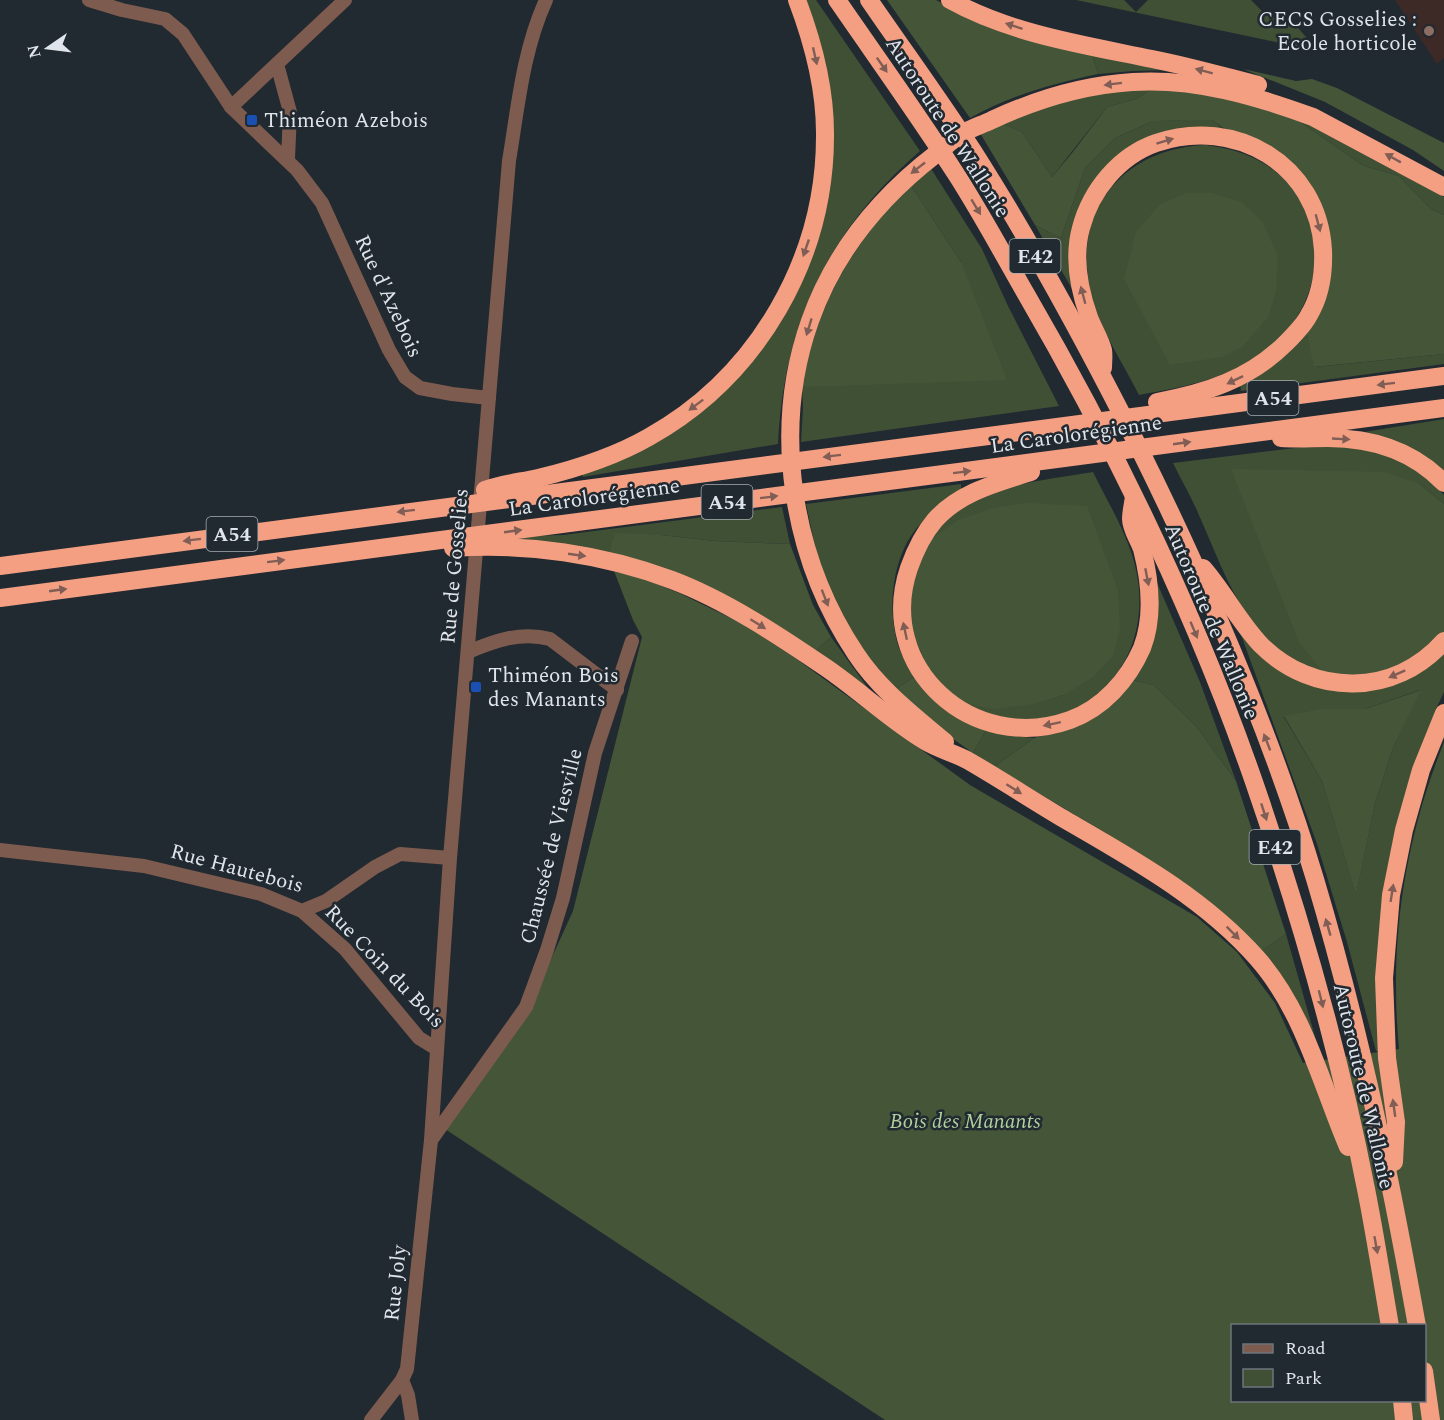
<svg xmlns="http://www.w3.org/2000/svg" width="1444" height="1420" viewBox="0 0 1444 1420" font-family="Spectral,serif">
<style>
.education{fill:#3d2a26}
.green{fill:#405035;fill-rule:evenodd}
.forest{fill:#445538;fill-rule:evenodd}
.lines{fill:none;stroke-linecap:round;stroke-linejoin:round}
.minor{stroke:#7d5b4f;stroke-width:14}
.highway{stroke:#f49f82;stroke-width:18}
.oneway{fill:#805e55}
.education-dot{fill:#8d6e63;stroke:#212931;stroke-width:2}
.transit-dot{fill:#1a4fb4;stroke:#212931;stroke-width:2}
.labels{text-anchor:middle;stroke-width:5;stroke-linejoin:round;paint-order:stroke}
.shield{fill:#212931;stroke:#a7adb3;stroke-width:1.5}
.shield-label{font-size:20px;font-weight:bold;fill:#e0e5eb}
.poi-label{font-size:21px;fill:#e0e5eb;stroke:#212931;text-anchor:start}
.street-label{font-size:21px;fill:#e0e5eb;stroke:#212931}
.park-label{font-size:21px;font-style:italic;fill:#b0d09b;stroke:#212931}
</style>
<rect width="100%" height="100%" fill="#212931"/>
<!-- education -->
<path class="education" d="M 1395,0 L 1444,0 L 1444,58 L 1437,64 Z"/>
<!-- green -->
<g class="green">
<path d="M 802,0 L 816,0 L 920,151 C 828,231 784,323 778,444 L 583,477 L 581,472 L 618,458 L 763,343 L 829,157 Z"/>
<path d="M 1076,0 L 1124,0 L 1136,12 L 1148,0 L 1251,0 L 1266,15 L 1283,18 L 1299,29 L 1313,45 L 1304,48 Z"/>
<path d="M 1092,54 L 1172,70 L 1133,71 L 1098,74 Z"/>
<path d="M 1150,90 L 1136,99 L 1107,107 L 1052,177 L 1022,132 L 1001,123 L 1043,106 L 1104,93 Z"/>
<path d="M 1293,117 L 1336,136 L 1444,197 L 1444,215 L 1431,209 L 1399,176 L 1364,166 Z"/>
<path d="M 1189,120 L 1212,120 L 1229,133 L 1181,132 L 1094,185 L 1078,299 L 1035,225 L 1061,238 L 1085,168 L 1115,138 L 1153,121 Z"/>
<path d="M 1206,145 C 1226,148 1245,152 1263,163 C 1326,200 1331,287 1281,337 C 1242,376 1191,386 1139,395 C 1123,363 1101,331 1092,297 C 1069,213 1122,148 1206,145 Z"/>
<path d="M 930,167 L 982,249 L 1008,306 L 1059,406 L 801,442 L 803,408 L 802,387 L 961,262 L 910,184 Z"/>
<path d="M 1306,330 L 1315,367 L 1444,354 L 1444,364 L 1241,391 L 1240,384 Z"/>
<path d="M 1444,419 L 1444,474 L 1358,433 Z"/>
<path d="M 1347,446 C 1392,455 1413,460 1444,495 L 1444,504 L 1420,484 L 1324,674 C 1313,670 1300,666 1290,659 C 1239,624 1222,566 1198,513 C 1191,496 1181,480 1173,463 L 1303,447 Z"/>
<path d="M 1093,472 C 1110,507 1133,542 1138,581 C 1150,667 1084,734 998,717 C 988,715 977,709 968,705 C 1005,710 1028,705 1064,695 L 930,540 C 938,529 947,517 958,509 C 997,483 1048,480 1093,472 Z"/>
<path d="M 961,484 L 961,489 C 945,501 929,513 916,529 C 891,560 887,612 899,648 C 903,658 909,668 914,677 L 896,689 L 864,652 L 845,622 L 821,574 L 806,504 Z"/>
<path d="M 782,507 L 790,544 L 715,541 L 661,535 L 609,553 L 486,541 L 525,536 L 563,535 Z"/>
<path d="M 1155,578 L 1200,682 L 1236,781 L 1196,726 L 1154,685 L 1132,680 Z"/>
<path d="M 1240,632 L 1262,657 L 1289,676 L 1309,684 L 1414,676 L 1444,653 L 1444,692 L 1435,711 L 1404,802 L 1380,1051 L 1376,1051 L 1347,942 L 1317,844 ZM 1420,690 L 1393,748 L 1375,804 L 1356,894 L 1322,781 L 1284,717 L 1319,709 L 1365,709 Z"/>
<path d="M 831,637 L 873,695 L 813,653 Z"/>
<path d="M 986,730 L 1006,735 L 1034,738 L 994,767 L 973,753 Z"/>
<path d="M 1286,934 L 1316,1040 L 1283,981 L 1261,951 Z"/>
</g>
<!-- forest -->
<g class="forest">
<path d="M 887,0 L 936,0 L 963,14 L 1092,54 L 1098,74 C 1053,84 1010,95 970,118 Z"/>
<path d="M 1243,69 L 1296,81 L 1312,79 L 1337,88 L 1444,143 L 1444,171 L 1413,150 L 1325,102 Z"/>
<path d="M 1150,90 L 1185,90 L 1224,96 L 1293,117 L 1364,166 L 1399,176 L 1431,209 L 1444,215 L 1444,354 L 1314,367 L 1306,330 L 1320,305 L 1309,188 L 1212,120 L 1153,121 L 1115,138 L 1085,168 L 1061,238 L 1035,225 L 980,133 L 1001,123 L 1022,132 L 1052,177 L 1072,153 L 1107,107 L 1136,99 Z"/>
<path d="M 910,184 L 961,262 L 1007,380 L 802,387 C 816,305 853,243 910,184 Z"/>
<path d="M 1187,193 L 1212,193 L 1242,202 L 1263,223 L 1278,256 L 1276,292 L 1268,317 L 1242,347 L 1222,357 L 1170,365 L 1124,279 L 1136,232 L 1160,204 Z"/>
<path d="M 1231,469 L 1384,472 L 1420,484 L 1444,504 L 1444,633 L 1421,657 L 1371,676 L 1324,674 L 1299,642 Z"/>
<path d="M 1027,503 L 1087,506 L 1118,590 L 1120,628 L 1113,656 L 1093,677 L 1064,695 L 1033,704 L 995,709 L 968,705 L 945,689 L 929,671 L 914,637 L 910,616 L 913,572 L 930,540 L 958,520 L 993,508 Z"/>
<path d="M 615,533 L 661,535 L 715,541 L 790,544 L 813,605 L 831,637 L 813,653 L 609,553 Z"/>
<path d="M 614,571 L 647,580 L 679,593 L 741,623 L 791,655 L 970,785 L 1197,917 L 1237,952 L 1275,1003 L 1303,1063 L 1399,1049 C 1389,942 1404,842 1444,742 L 1444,1420 L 885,1420 L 445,1129 L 526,1014 L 573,911 L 642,637 L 633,620 ZM 1232,1326 L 1424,1326 L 1424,1400 L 1232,1400 Z"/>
<path d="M 914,677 C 938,705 951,717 986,730 L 973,753 L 932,724 L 896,689 Z"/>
<path d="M 1132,680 L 1154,685 L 1196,726 L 1236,781 L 1286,934 L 1261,951 L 1106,833 L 994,767 L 1034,738 L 1073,727 Z"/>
<path d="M 1421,690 L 1393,748 L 1375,804 L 1356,895 L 1322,781 L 1284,716 L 1319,709 L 1365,709 Z"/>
</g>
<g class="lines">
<!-- minor -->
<g class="minor">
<path d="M 89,0 L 122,10 L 165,19 L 183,34 L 231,107 L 297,170 L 322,203 L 389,350 L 405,377 L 420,388 L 452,394 L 489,398"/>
<path d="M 277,64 L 290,112 L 288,159"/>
<path d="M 231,107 L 345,0"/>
<path d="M 468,652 C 494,641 521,631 550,639 L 617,690"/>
<path d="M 0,850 L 144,866 L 261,894 L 302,911 L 345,949 L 419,1038 L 437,1049"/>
<path d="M 302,911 L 326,901 L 375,867 L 400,854 L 450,858"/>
<path d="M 432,1139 L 526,1007 L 547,950 L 563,898 L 595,753 L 632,641"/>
<path d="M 402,1380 L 408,1395 L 412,1420"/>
<path d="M 371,1420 L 402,1380 L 407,1369 L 431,1140 L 450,858 L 509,161 C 518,107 523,50 546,0"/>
</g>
<!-- highway -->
<g class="highway">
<path d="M 837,0 C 877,58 918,115 956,174 C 981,213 1003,254 1026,294 C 1116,449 1195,612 1254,782 C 1300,915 1339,1051 1366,1189 C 1375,1234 1382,1280 1390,1326"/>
<path d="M 869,0 C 906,54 945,107 980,162 C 1038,254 1090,351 1139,448 C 1208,587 1270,730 1315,879 C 1359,1026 1390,1175 1417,1326"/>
<path d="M 950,0 C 1011,34 1085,45 1152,59 C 1188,66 1223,76 1258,85"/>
<path d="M 1103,368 C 1103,362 1104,356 1103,350 C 1100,339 1093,328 1089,317 C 1079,289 1073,257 1081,228 C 1091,190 1119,156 1156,143 C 1235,116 1318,164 1323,250 C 1324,273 1321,295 1309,315 C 1304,325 1294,335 1286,343 C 1250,379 1206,393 1157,402"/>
<path d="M 1281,438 C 1297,439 1312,438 1328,438 C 1372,438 1413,451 1444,483"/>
<path d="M 1031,472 C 997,483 960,492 935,520 C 923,534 915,551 909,568 C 875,668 973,755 1070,720 C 1103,708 1128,680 1142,648 C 1154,617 1150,580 1142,549 C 1139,540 1131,529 1131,519 C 1131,512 1133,504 1134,497"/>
<path d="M 485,490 C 501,484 520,482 538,478 C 576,469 614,457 649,437 C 758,376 826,258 825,133 C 825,87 813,42 797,0"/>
<path d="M 453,548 C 526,543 603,554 672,580 C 725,600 778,635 825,667 C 859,690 890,720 925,741 C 938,749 954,753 967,760 C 1000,779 1032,800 1064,819 C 1133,859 1204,898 1257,958 C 1304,1011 1321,1084 1348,1147"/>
<path d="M 0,566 L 1444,376"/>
<path d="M 1203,568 C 1224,592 1239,622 1261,645 C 1313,697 1395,697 1444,641"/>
<path d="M 0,598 L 1444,408"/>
<path d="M 945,742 C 913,715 879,689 856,654 C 792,558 771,431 810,321 C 834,253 880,197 936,154 C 945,147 953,139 962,134 C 971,128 982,125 992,120 C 1037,99 1083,85 1133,82 C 1195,78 1256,96 1313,117 L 1444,187"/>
<path d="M 1394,1162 L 1396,1122 L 1387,1058 L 1384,978 L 1391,895 L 1404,830 L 1421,770 L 1444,713"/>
<path d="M 1424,1371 L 1431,1420"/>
<path d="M 1402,1400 L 1404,1420"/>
</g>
</g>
<!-- one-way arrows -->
<defs><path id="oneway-solid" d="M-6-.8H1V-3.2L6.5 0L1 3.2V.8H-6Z" transform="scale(1.5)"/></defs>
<g class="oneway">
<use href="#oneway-solid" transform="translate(1014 26) rotate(-162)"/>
<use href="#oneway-solid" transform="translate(815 56) rotate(77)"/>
<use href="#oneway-solid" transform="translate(882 65) rotate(55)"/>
<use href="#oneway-solid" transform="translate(1204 71) rotate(-165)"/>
<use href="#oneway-solid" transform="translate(1113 84) rotate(173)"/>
<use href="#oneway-solid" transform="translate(1165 141) rotate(-17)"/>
<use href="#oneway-solid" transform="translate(1393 158) rotate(-151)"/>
<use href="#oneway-solid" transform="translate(918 168) rotate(142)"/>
<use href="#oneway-solid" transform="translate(976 207) rotate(59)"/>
<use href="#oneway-solid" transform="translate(1318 223) rotate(75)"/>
<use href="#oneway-solid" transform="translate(806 248) rotate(109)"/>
<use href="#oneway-solid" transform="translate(1083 295) rotate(-105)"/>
<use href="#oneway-solid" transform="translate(809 327) rotate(107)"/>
<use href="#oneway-solid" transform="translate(1235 380) rotate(154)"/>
<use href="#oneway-solid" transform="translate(1386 384) rotate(173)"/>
<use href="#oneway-solid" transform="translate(696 405) rotate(143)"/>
<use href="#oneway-solid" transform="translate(1341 439) rotate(3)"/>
<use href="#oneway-solid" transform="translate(1182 443) rotate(-8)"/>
<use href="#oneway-solid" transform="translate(832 456) rotate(173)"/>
<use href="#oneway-solid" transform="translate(962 472) rotate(-7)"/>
<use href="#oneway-solid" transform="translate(769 497) rotate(-7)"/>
<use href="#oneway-solid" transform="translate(406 511) rotate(173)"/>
<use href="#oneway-solid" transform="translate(513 531) rotate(-8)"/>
<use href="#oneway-solid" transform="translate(192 540) rotate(173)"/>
<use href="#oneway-solid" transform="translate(577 555) rotate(8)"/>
<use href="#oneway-solid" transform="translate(276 561) rotate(-7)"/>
<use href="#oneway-solid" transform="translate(1147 577) rotate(79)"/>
<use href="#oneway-solid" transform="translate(58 590) rotate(-8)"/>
<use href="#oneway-solid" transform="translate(825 598) rotate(69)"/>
<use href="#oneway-solid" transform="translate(758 624) rotate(32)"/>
<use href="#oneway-solid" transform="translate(1194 630) rotate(67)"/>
<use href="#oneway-solid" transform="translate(905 631) rotate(-102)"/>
<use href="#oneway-solid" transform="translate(1397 674) rotate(156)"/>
<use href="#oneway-solid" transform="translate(1052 724) rotate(168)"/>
<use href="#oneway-solid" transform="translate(1267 742) rotate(-111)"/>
<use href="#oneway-solid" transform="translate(1014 789) rotate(32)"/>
<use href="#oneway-solid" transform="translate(1264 812) rotate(72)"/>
<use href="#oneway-solid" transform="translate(1392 893) rotate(-81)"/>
<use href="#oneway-solid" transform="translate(1328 927) rotate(-106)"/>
<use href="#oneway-solid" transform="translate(1233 933) rotate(45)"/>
<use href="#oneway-solid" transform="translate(1321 999) rotate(76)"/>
<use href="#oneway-solid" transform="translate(1394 1108) rotate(-98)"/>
<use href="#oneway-solid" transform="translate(1376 1245) rotate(80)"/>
</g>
<!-- markers -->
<circle class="education-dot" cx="1429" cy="31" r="6"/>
<g class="transit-dot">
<rect x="246" y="114" width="12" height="12" rx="3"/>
<rect x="470" y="681" width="12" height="12" rx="3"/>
</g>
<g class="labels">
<!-- shield labels -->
<g class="shield">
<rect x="1009.5" y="239" width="51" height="34" rx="4.5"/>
<rect x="1247.5" y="381" width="51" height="34" rx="4.5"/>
<rect x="701.5" y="485" width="51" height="34" rx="4.5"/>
<rect x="206.5" y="517" width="51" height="34" rx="4.5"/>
<rect x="1249.5" y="830" width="51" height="34" rx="4.5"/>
</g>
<g class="shield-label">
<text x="1035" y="263">E42</text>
<text x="1273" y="405">A54</text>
<text x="727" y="509">A54</text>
<text x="232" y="541">A54</text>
<text x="1275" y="854">E42</text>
</g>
<!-- poi labels -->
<g class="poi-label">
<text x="1417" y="26" text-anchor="end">CECS Gosselies :<tspan x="1417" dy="24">Ecole horticole</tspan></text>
<text x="264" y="127">Thiméon Azebois</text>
<text x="488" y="682">Thiméon Bois<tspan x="488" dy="24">des Manants</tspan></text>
</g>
<!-- street labels -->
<g class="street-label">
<text transform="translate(948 127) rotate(57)" y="7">Autoroute de Wallonie</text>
<text transform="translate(389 296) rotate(65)" y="7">Rue d'Azebois</text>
<text transform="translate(1076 434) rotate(-8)" y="7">La Carolorégienne</text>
<text transform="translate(594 497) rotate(-8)" y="7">La Carolorégienne</text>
<text transform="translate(454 566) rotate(-85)" y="7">Rue de Gosselies</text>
<text transform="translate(1212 621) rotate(67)" y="7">Autoroute de Wallonie</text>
<text transform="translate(551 846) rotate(-76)" y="7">Chaussée de Viesville</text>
<text transform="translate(237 868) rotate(15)" y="7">Rue Hautebois</text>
<text transform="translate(385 966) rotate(46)" y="7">Rue Coin du Bois</text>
<text transform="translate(1364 1086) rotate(77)" y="7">Autoroute de Wallonie</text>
<text transform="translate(395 1283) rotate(-84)" y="7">Rue Joly</text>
</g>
<!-- park labels -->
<g class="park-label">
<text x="965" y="1128">Bois des Manants</text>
</g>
</g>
<!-- legend -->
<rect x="1231" y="1324" width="195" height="78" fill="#212931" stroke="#6d747b" stroke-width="1.5"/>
<rect x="1243" y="1344" width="30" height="9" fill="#7d5b4f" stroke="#6d747b" stroke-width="1.5"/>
<text x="1285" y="1354" font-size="18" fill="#e0e5eb">Road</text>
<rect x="1243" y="1369" width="30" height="18" fill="#405035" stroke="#6d747b" stroke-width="1.5"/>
<text x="1285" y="1384" font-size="18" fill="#e0e5eb">Park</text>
<!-- north arrow -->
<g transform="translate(48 48) rotate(256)" stroke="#212931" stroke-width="4.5" paint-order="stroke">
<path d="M0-4.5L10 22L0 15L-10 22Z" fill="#e0e5eb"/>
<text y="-9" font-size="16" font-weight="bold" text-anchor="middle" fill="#e0e5eb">N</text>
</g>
</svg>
